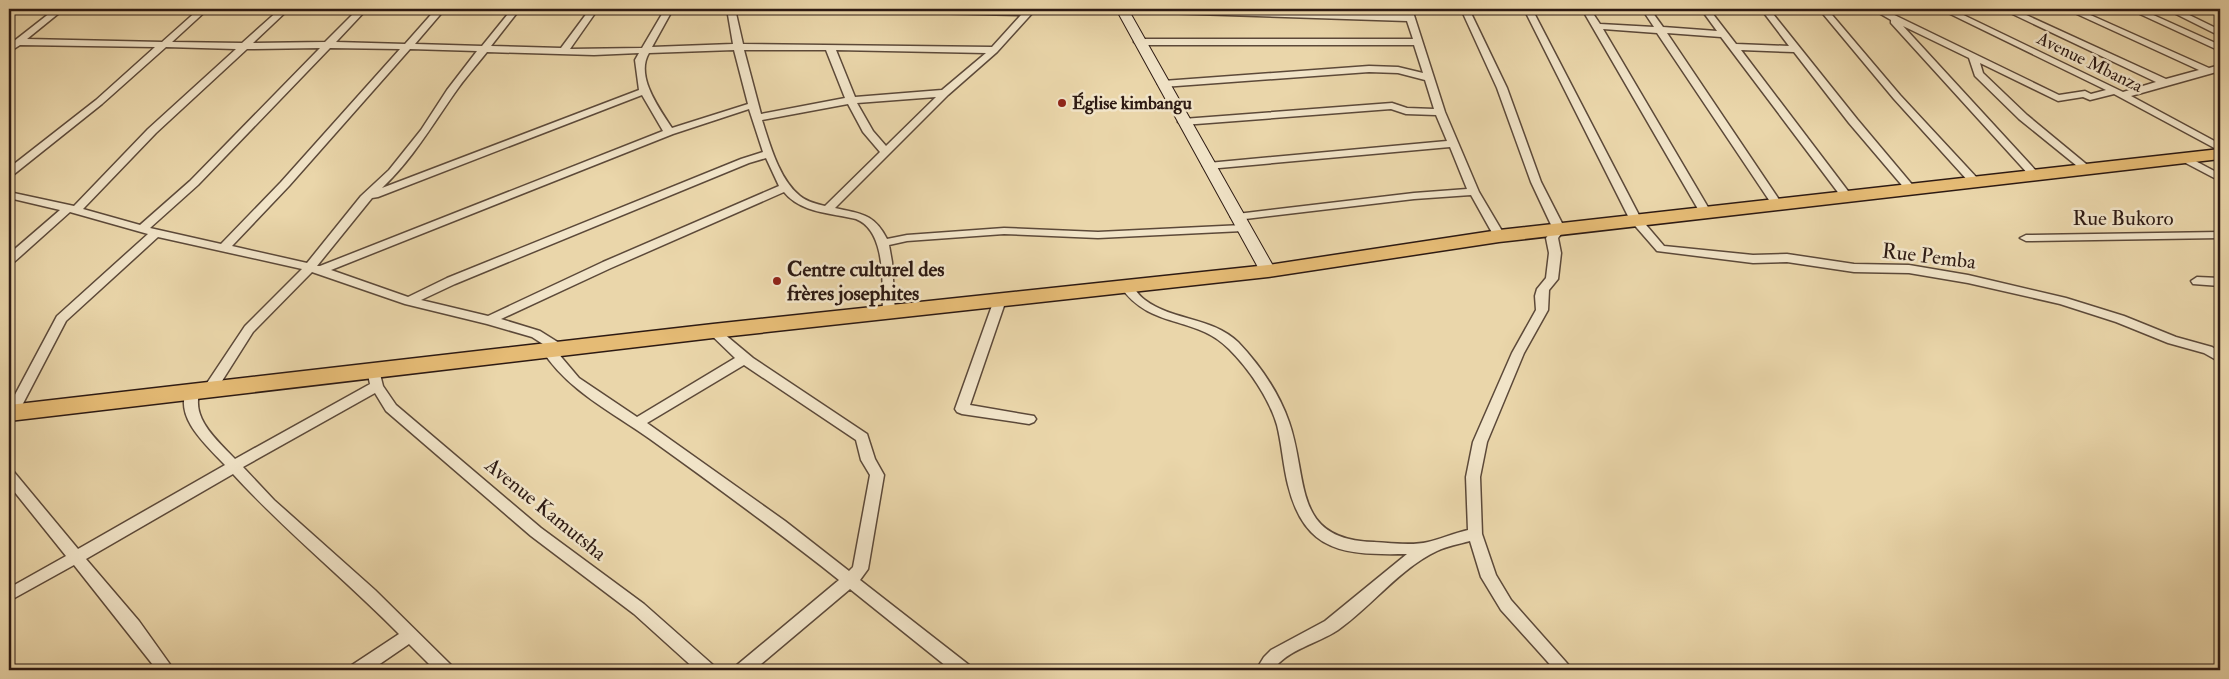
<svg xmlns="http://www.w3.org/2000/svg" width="2229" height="679" viewBox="0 0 2229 679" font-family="'IM FELL Double Pica',serif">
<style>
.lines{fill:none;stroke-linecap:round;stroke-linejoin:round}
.minor-casing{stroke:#5c4939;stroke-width:3}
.secondary-casing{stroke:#2d1a13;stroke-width:2}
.trunk-casing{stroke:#2d1a13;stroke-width:3}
.minor{fill:#f1e4c8;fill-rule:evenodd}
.secondary{fill:#f1e4c8;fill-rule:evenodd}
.trunk{fill:#e5bb75;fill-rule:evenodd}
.poi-dot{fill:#8f2418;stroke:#f1e4c8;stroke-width:2}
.labels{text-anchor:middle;stroke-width:5;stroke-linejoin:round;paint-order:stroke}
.far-street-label{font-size:18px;fill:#2d1a13;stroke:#f1e4c8}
.far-poi-label{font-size:18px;font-weight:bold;fill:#2d1a13;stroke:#f1e4c8;text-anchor:start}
.street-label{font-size:21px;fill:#2d1a13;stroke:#f1e4c8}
.poi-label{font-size:21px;font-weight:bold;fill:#2d1a13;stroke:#f1e4c8;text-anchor:start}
</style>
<rect width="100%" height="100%" fill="#ead6aa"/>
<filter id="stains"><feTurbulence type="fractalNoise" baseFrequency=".004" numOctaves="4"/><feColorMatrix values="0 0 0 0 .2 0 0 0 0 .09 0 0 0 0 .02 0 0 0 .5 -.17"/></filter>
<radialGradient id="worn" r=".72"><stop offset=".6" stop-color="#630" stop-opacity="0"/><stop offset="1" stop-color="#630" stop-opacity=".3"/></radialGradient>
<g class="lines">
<!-- minor casing -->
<g class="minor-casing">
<g id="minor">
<path d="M 55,9 L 64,9 L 27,39 L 162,42 L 199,9 L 208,9 L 172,42 L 242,43 L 280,9 L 289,9 L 253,43 L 325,42 L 358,9 L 367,9 L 336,42 L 405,44 L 436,9 L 445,9 L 415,44 L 482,46 L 512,9 L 520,9 L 491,46 L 561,48 L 590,9 L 598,9 L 570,49 L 642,48 L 665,9 L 673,9 L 652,47 L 733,44 L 727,9 L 735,9 L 743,44 L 992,47 L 1021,15 L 882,12 L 878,9 L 1036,9 L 997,52 L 948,95 L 835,208 C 860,214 874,213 887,239 L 907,235 L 1004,228 L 1098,232 L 1243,225 L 1249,228 L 1243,231 L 1098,238 L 1004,234 L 907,241 L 889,245 L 892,262 L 895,313 L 889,317 L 883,313 C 882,286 887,231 856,219 C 831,213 801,213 784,192 L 611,268 L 501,319 L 540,331 L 564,346 L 566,349 L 564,352 L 557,352 L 579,378 L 637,417 L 735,358 L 707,331 L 713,327 L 717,328 L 753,358 L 867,434 L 875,459 L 884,475 L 868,569 L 860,580 L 969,665 L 971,670 L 951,670 L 850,589 L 754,670 L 735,670 L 737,665 L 839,580 C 777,531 714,485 650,439 C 612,412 567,390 542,350 L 546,346 L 532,337 L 487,324 L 405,304 L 312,272 L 253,332 L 215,392 L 210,394 L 203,389 L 245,326 L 302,269 L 158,237 L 66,321 L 17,415 L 9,416 L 9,406 L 57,316 L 148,234 L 70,212 L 13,263 L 9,264 L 9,254 L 60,210 L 9,198 L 9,192 L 74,206 L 148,129 L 236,49 L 166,47 L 102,104 L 13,175 L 9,176 L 9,168 L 96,100 L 155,47 L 20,45 L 9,52 L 9,45 ZM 320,48 L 190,181 L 140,225 L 83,209 L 156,133 L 247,49 ZM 330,48 L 400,49 L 281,182 L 221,244 L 150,228 L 198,185 ZM 410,49 L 477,51 L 447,90 L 421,130 L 389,170 L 361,196 L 307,263 L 232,246 L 289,186 ZM 734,50 L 748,104 L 672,128 C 659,108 635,76 649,53 ZM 744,50 L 826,50 L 845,98 L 761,114 ZM 836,50 L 986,53 L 942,90 L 855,97 ZM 487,52 L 594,55 L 639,53 L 635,60 L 639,90 L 382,188 C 411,161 431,127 454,94 C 464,79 476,66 487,52 ZM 642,95 L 663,131 L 320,266 L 317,266 L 372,198 L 378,197 ZM 936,97 L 886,146 L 873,131 L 857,103 ZM 848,104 L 863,132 L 880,152 L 825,206 C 817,204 807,202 800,196 C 779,179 770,145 762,120 ZM 749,109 L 763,152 L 741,159 L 447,278 L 408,297 L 331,270 L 673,134 ZM 766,158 L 779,186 L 603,262 L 488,316 L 421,300 L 455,284 L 749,163 ZM 744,365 L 856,440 L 861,460 L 870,475 L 853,567 L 849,571 L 785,521 L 647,423 Z"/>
<path d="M 1128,9 L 1207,9 L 1405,15 L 1404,9 L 1412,9 L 1445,112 L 1479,192 L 1505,236 L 1499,239 L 1495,238 L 1471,195 L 1414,199 L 1237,220 L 1231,217 L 1237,214 L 1414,193 L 1467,189 L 1450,147 L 1208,169 L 1203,166 L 1208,163 L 1447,141 L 1436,115 L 1406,114 L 1391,109 L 1183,125 L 1178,122 L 1183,119 L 1392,103 L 1407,108 L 1434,109 L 1425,80 L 1398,73 L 1369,72 L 1163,87 L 1158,84 L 1163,81 L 1369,66 L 1398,67 L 1423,73 L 1414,45 L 1139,45 L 1134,42 L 1139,39 L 1413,39 L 1407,21 L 1132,12 Z"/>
<path d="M 1461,9 L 1469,9 L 1507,88 L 1541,182 L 1565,229 L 1558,238 L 1561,253 L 1558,279 L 1549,290 L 1548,310 L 1524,353 L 1487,442 L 1480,477 L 1482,534 L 1496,575 L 1511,600 L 1573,670 L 1555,670 L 1501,610 L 1481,577 L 1470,541 C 1459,544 1447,546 1437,551 C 1399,569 1372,606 1338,630 C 1317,644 1288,649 1273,670 L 1256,670 L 1264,657 L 1271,650 L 1325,621 L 1407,554 C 1346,555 1305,554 1288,485 C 1283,465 1282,445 1277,425 C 1269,398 1249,369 1229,349 C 1196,315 1150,330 1120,286 L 1122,283 L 1130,283 C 1135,289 1139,296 1145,300 C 1173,321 1212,317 1238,342 C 1259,364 1279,393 1289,422 C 1309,479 1291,540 1374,542 C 1391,543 1412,546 1428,542 C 1441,539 1454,533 1468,530 L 1466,477 L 1473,442 L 1512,353 L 1536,310 L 1535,296 L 1537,289 L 1546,278 L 1549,253 L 1546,238 L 1553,229 L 1531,182 L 1497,88 Z"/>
<path d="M 1524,9 L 1532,9 L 1641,219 L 1664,246 L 1753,255 L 1787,254 L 1854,264 L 1909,265 L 1968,275 L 2066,298 L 2124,316 L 2176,337 L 2212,347 L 2220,352 L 2220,362 L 2204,353 L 2168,343 L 2116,322 L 2060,304 L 1968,283 L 1909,273 L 1854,272 L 1787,262 L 1753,263 L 1657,251 L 1630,220 Z"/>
<path d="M 1582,9 L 1590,9 L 1600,24 L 1654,27 L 1642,9 L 1650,9 L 1663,27 L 1717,31 L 1701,9 L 1709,9 L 1736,44 L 1789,46 L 1761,9 L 1769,9 L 1857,119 L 1915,188 L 1914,190 L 1906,190 L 1849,123 L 1794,52 L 1741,50 L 1851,195 L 1852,197 L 1851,199 L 1843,199 L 1721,37 L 1667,33 L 1782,204 L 1781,206 L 1773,206 L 1657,33 L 1603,29 L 1712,214 L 1706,217 L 1702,216 Z"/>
<path d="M 1819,9 L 1827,9 L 1900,95 L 1978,179 L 1979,181 L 1978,183 L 1970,183 L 1894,99 Z"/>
<path d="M 1872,9 L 1882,9 L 2059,95 L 2085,91 L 2091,94 L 2106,90 L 1940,9 L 1951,9 L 2123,92 L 2156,82 L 2002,9 L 2013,9 L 2166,79 L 2199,70 L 2066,9 L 2077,9 L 2209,68 L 2220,65 L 2220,71 L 2131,96 L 2220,144 L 2220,151 L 2114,94 L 2090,100 L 2083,97 L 2058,101 L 1980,63 L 1983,73 L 2027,115 L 2091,168 L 2090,170 L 2082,170 L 2019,119 L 1975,76 L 1969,58 L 1903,26 L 2039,174 L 2034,177 L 2030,176 L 1891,23 L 1891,20 Z"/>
<path d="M 2129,9 L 2140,9 L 2220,45 L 2220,51 Z"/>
<path d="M 2166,9 L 2177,9 L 2220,30 L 2220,36 Z"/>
<path d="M 2184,155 L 2220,174 L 2220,181 L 2180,160 L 2180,156 Z"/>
<path d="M 2220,232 L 2220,238 L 2026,241 L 2020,238 L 2026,235 Z"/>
<path d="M 2197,277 L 2220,278 L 2220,286 L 2193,284 L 2191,281 Z"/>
<path d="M 1000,296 L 1006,300 L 970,405 L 1034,416 L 1036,419 L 1034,422 L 1029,424 L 962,414 L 957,412 L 955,409 L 994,300 Z"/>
<path d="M 373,366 L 379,370 L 383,386 L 396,405 L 541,528 L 644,604 L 713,665 L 715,670 L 696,670 L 634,614 L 531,536 L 386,411 L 375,393 L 243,467 L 274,500 L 375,590 L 451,665 L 453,670 L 435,670 L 409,644 L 371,670 L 350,670 L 352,665 L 399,634 C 345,579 285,531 233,474 L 86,559 L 139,621 L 174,670 L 157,670 L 74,565 L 9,601 L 9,588 L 66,556 L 9,485 L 9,471 L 14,472 L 78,549 L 225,465 C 207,446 172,416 188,388 L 198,388 L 200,391 C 190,418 218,441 235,459 L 370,384 L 367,370 Z"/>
</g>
</g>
<!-- secondary casing -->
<g class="secondary-casing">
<path id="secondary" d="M 1116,9 L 1128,9 L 1276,271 L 1274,275 L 1262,275 L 1260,271 Z"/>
</g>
<!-- trunk casing -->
<g class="trunk-casing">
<path id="trunk" d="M 2220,149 L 2220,159 L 1499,242 L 1268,277 L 713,338 L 9,421 L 9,405 L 713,324 L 1268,265 L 1499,230 Z"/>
</g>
<!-- minor -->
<use href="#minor" class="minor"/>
<!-- secondary -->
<use href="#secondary" class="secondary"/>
<!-- trunk -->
<use href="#trunk" class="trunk"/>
</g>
<!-- markers -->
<g class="poi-dot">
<circle cx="1062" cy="103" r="5"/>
<circle cx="777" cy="281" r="5"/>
</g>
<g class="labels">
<!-- far-street labels -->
<g class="far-street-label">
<text transform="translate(2090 62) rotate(26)" y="6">Avenue Mbanza</text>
</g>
<!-- far-poi labels -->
<g class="far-poi-label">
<text x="1072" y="109">Église kimbangu</text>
</g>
<!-- street labels -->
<g class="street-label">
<text x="2123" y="225">Rue Bukoro</text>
<text transform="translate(1929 256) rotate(7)" y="7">Rue Pemba</text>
<text transform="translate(546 509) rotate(39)" y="7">Avenue Kamutsha</text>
</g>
<!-- poi labels -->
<g class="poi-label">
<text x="787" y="276">Centre culturel des<tspan x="787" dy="24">frères josephites</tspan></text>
</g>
</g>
<!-- margin -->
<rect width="2229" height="679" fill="none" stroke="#ead6aa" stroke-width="30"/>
<rect x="10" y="10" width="2209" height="659" fill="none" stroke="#2d1a13" stroke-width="2.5"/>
<rect x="15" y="15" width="2199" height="649" fill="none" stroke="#2d1a13"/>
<rect width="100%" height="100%" filter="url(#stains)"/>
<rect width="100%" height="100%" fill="url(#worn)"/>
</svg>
